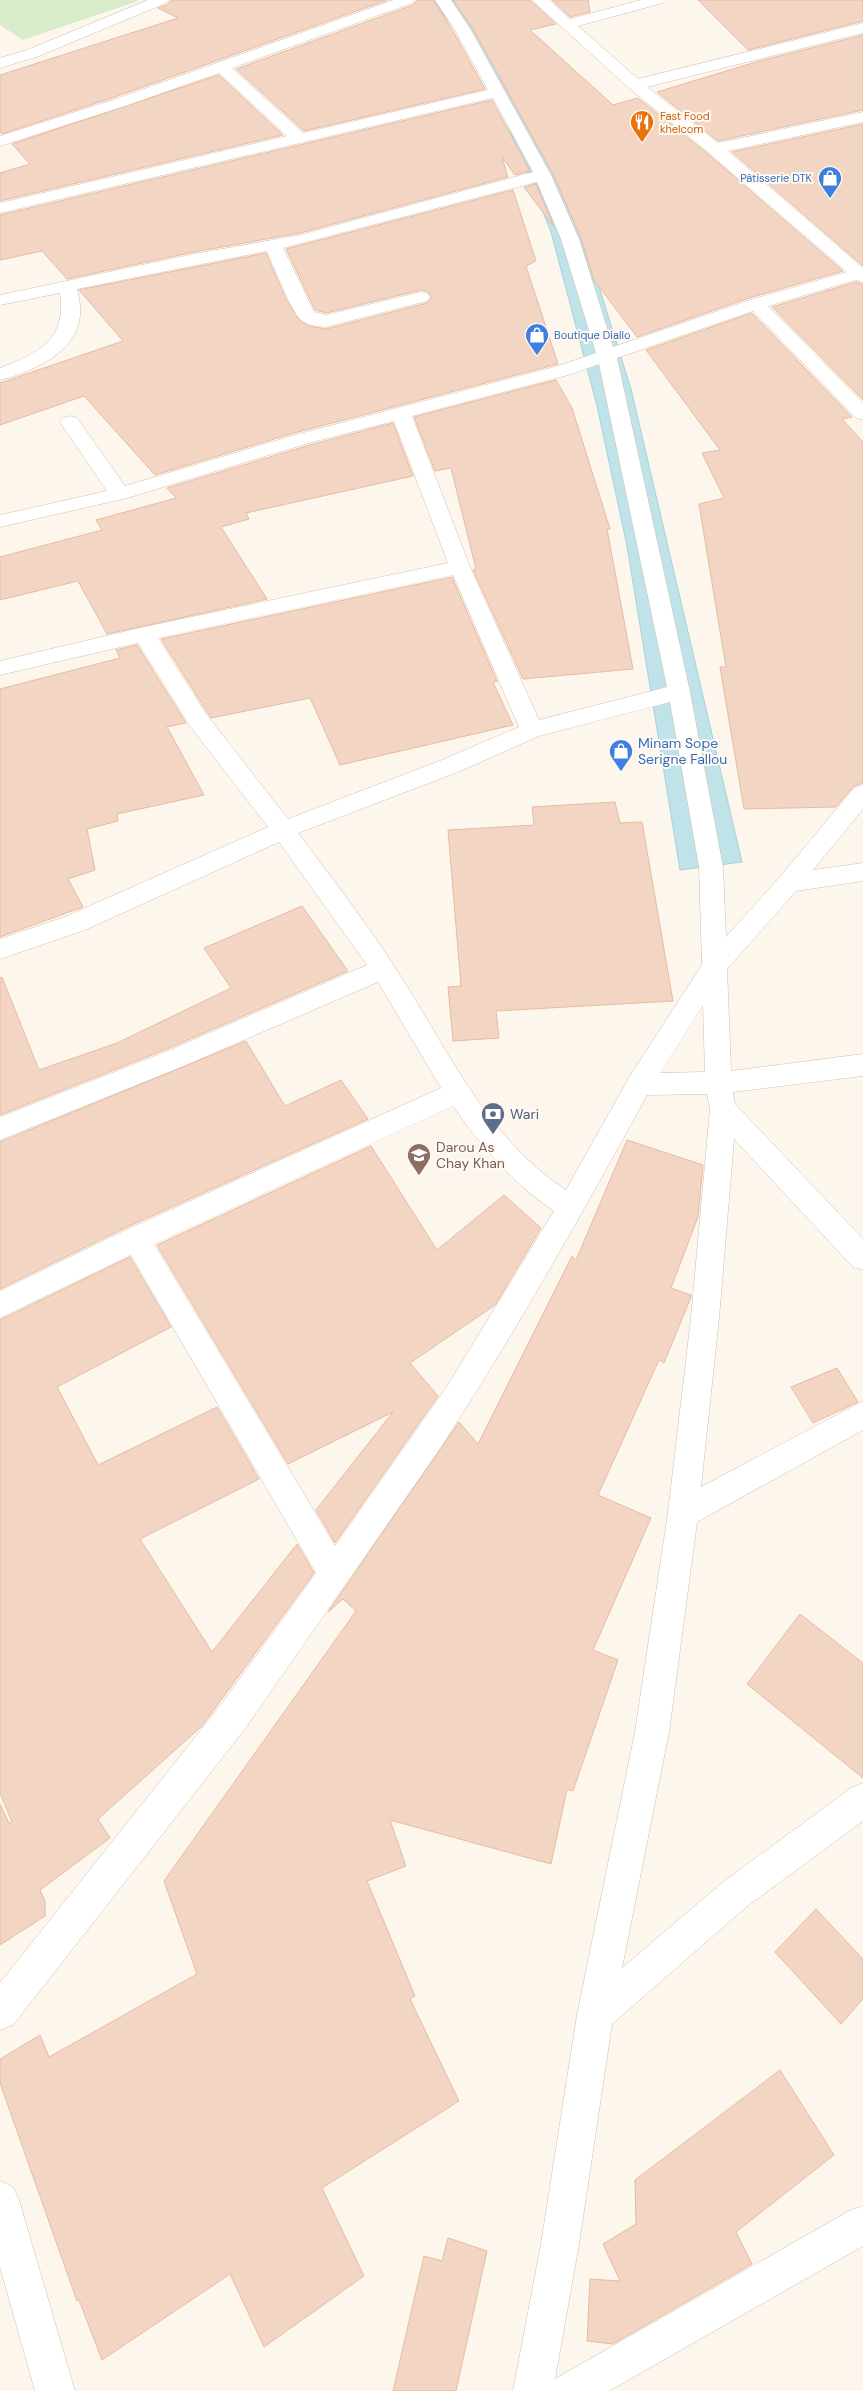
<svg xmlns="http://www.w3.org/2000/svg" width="863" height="2391" viewBox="0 0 863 2391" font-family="'DM Sans',sans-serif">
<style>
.green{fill:#d8ecc9}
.water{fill:#bfe3e8;stroke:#a5d3da}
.building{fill:#f3d5c3;stroke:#e6bba3}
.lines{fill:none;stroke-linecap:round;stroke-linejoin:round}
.minor-casing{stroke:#d1beb0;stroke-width:1}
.minor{fill:#fff;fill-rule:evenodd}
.labels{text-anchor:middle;stroke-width:4;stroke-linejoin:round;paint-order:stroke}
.far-food-label{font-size:11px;fill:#c56008;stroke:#fffaf3;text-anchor:start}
.far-shop-label{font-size:11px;fill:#366cbe;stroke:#fffaf3;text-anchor:end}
.shop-label{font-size:14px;fill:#366cbe;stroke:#fffaf3;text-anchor:start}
.service-label{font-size:14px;fill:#4e5e75;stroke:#fffaf3;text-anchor:start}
.education-label{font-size:14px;fill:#785e54;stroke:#fffaf3;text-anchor:start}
</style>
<rect width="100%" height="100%" fill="#fdf6ec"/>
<!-- green -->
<path class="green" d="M 0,0 L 136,0 L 138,1 L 23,40 L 0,25 Z"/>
<!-- water -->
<path class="water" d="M 432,0 L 461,0 L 549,127 L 631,389 L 742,862 L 680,870 L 627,546 L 597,406 L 551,232 L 500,106 L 471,50 Z"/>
<!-- building -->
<g class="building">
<path d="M 171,0 L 387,0 L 112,98 L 2,134 L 0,132 L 0,75 L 178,18 L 158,8 L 167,5 Z"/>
<path d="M 417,0 L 433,0 L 453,31 L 485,89 L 304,131 L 236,69 L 413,5 Z"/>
<path d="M 453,0 L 530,0 L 556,24 L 530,30 L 613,105 L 638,98 L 708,154 L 843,271 L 749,298 L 637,337 L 594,280 L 581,238 L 553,174 L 473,29 Z"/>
<path d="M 552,0 L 588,0 L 590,12 L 570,17 Z"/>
<path d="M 698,0 L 863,0 L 863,21 L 748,50 Z"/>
<path d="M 863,35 L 863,110 L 718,141 L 657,92 L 759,61 Z"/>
<path d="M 219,75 L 283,135 L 0,201 L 0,173 L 30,164 L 12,144 Z"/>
<path d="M 492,100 L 530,171 L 515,175 L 502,157 L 508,177 L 300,233 L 194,252 L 67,279 L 42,251 L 0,260 L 0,215 Z"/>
<path d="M 863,124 L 863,266 L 732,152 Z"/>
<path d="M 536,184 L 554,227 L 524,187 Z"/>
<path d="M 513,190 L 536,261 L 526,266 L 558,364 L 294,433 L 155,475 L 84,396 L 0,425 L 0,383 L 123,341 L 79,290 L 266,253 L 286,299 L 299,320 L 308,326 L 326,329 L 427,303 L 432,297 L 427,291 L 421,290 L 326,313 L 315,310 L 286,249 Z"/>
<path d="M 856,282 L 863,284 L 863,400 L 772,307 Z"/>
<path d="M 752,313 L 852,417 L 842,419 L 863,442 L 863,783 L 854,786 L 836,807 L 744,809 L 720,667 L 726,667 L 699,504 L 724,498 L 702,453 L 720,450 L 646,350 Z"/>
<path d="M 556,380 L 572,408 L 610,529 L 607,529 L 633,669 L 523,679 L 473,570 L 476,569 L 451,468 L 435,471 L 414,417 Z"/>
<path d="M 393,423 L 413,476 L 246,513 L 249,519 L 221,527 L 267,599 L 107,634 L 78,581 L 0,600 L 0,557 L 102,530 L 96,520 L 176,498 L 167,488 L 310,445 Z"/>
<path d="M 452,577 L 497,681 L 493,682 L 513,725 L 340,765 L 310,698 L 211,718 L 161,639 Z"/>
<path d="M 137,645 L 186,723 L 167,727 L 204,795 L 117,814 L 118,821 L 87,829 L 95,870 L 68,879 L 83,907 L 0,937 L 0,689 L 120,658 L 116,650 Z"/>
<path d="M 615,802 L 620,823 L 642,822 L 673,1001 L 496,1011 L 499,1038 L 453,1041 L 448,987 L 461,986 L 448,830 L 534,825 L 532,807 Z"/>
<path d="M 302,906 L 348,971 L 167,1049 L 0,1115 L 0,978 L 2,977 L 39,1070 L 117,1043 L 231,988 L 204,948 Z"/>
<path d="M 246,1041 L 285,1106 L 341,1080 L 368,1119 L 125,1228 L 0,1289 L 0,1142 Z"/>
<path d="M 627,1140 L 703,1165 L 698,1217 L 671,1288 L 691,1295 L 691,1297 L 664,1363 L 659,1360 L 598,1495 L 651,1518 L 593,1650 L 618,1660 L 573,1791 L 567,1789 L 551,1864 L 390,1820 L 406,1866 L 367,1881 L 415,1996 L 410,1999 L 459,2101 L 322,2188 L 364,2276 L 264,2347 L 230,2274 L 102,2360 L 79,2300 L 77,2301 L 0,2083 L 0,2059 L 40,2035 L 49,2057 L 197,1974 L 164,1881 L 356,1611 L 343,1599 L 328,1612 L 459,1422 L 478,1444 L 572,1256 L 576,1260 Z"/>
<path d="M 371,1146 L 437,1250 L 504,1195 L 541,1228 L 495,1305 L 410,1363 L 438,1396 L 335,1543 L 316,1510 L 393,1412 L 288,1464 L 157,1245 Z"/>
<path d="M 130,1257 L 171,1327 L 57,1387 L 98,1465 L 217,1407 L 259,1479 L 140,1539 L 212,1652 L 297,1544 L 314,1573 L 202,1726 L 98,1819 L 110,1838 L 40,1890 L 45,1901 L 45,1916 L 0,1945 L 0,1804 L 9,1823 L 12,1822 L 0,1793 L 0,1320 Z"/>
<path d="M 837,1368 L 858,1402 L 813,1423 L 791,1387 Z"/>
<path d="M 800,1614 L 863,1663 L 863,1778 L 747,1684 Z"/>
<path d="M 816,1909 L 863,1959 L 863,1999 L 841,2024 L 775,1952 Z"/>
<path d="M 780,2070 L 834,2155 L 736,2232 L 752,2264 L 613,2344 L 587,2341 L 590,2279 L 620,2281 L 603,2244 L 636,2224 L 635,2180 Z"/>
<path d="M 448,2238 L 487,2251 L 456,2391 L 393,2391 L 424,2256 L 442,2261 Z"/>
</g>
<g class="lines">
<!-- minor casing -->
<g class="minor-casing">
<g id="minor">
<path d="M 148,0 L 169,0 L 166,3 L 39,56 L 0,68 L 0,58 L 27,50 Z"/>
<path d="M 393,0 L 415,0 L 412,3 L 232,68 L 303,133 L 488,90 L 455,30 L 435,0 L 451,0 L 471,30 L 551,175 L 579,239 L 613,347 L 750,300 L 847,272 L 709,153 L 629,88 L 532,0 L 549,0 L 570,19 L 641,0 L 666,0 L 663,3 L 578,26 L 638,79 L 863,23 L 863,33 L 647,87 L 718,143 L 863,112 L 863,122 L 728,151 L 863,268 L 863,282 L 856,280 L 768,306 L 863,403 L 863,420 L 856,418 L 753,311 L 617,358 L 690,692 L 723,867 L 726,937 L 780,877 L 855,787 L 863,785 L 863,809 L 813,870 L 863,863 L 863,881 L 796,891 L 727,969 L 731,1071 L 863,1054 L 863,1076 L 733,1092 L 735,1104 L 863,1239 L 863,1270 L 853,1267 L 734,1139 L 719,1318 L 701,1487 L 863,1401 L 863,1430 L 697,1522 L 669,1732 L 622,1968 L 722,1883 L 851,1788 L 863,1783 L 863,1821 L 746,1907 L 612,2024 L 579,2244 L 555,2379 L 849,2211 L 863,2206 L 863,2246 L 609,2391 L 513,2391 L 541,2244 L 577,2015 L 635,1732 L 668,1513 L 691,1318 L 710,1109 L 707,1094 L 647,1095 C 582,1214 515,1333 441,1447 L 244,1730 L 13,2025 L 0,2030 L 0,1983 L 220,1706 L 316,1573 L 131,1255 L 0,1318 L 0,1291 L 126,1230 L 441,1088 L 378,982 L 186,1065 L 0,1140 L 0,1117 L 168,1051 L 367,965 L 279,842 L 85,930 L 0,959 L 0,939 L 67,916 L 268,827 L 190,726 L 138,643 L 0,675 L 0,661 L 144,627 L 448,563 L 394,421 L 309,443 L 127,498 L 0,527 L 0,515 L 107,491 L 60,422 L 63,418 L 70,416 L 77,418 L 125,486 L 295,435 L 558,366 L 596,353 L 561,239 L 537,182 L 283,248 L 314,312 L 326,315 L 421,292 L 427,293 L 430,297 L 427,301 L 326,327 C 317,326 307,326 300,319 C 292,312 273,264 267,251 L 77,289 C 79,298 81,307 80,316 C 76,353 32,372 0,380 L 0,368 C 39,353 67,340 60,293 L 0,305 L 0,295 L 194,254 L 300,235 L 533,172 L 493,98 L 0,213 L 0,203 L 287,136 L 219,73 L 125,106 L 0,146 L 0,136 L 113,100 ZM 599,364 L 667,687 L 539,720 L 470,567 L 412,416 L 572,374 ZM 453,575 L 519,727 L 442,760 L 288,819 L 206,714 L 158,638 ZM 670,702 L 699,867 L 702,965 L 630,1076 L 566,1190 C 484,1137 444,1041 392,963 C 363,918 330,876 298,833 L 458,772 L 539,736 ZM 703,1005 L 705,1072 L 660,1073 ZM 453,1106 C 482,1147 512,1183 554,1211 L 448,1385 L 335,1546 L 154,1244 Z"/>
<path d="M 0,2181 L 13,2187 L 19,2200 L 75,2391 L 35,2391 L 0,2267 Z"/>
</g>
</g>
<!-- minor -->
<use href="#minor" class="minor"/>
</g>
<!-- icons -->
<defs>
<g id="restaurant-pin" transform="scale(1.25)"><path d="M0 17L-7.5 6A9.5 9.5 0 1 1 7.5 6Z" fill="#e8710a" stroke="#fffaf3"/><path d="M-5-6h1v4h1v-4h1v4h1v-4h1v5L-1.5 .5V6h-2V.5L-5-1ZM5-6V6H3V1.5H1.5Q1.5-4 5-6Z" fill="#fff"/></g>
<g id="shop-pin" transform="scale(1.25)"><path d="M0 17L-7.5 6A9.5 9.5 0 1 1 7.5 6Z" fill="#3f7fe0" stroke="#fffaf3"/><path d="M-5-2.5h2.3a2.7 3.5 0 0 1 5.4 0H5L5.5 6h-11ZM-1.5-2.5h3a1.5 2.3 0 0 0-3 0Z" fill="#fff"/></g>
<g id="bank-pin" transform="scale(1.25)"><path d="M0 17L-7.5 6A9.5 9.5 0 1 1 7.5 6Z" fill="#5c6f8a" stroke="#fffaf3"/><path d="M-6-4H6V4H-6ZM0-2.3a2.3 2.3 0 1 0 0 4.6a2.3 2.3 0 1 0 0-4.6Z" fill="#fff"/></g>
<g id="school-pin" transform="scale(1.25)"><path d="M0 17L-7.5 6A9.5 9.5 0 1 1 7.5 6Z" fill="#8d6e63" stroke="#fffaf3"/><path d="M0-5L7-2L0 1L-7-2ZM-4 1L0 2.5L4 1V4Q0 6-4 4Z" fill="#fff"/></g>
</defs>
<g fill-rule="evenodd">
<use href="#restaurant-pin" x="642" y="122"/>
<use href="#shop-pin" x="830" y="178"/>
<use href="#shop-pin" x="537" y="335"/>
<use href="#shop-pin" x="621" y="751"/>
<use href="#bank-pin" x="493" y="1114"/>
<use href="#school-pin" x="419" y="1155"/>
</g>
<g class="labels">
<!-- far-food labels -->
<g class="far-food-label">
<text x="660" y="120">Fast Food<tspan x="660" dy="13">khelcom</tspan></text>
</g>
<!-- far-shop labels -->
<g class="far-shop-label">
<text x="812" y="182">Pâtisserie DTK</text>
<text x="554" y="339" text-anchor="start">Boutique Diallo</text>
</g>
<!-- shop labels -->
<g class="shop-label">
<text x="638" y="748">Minam Sope<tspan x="638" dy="16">Serigne Fallou</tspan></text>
</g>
<!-- service labels -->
<g class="service-label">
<text x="510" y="1119">Wari</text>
</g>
<!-- education labels -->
<g class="education-label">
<text x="436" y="1152">Darou As<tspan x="436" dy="16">Chay Khan</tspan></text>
</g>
</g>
</svg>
